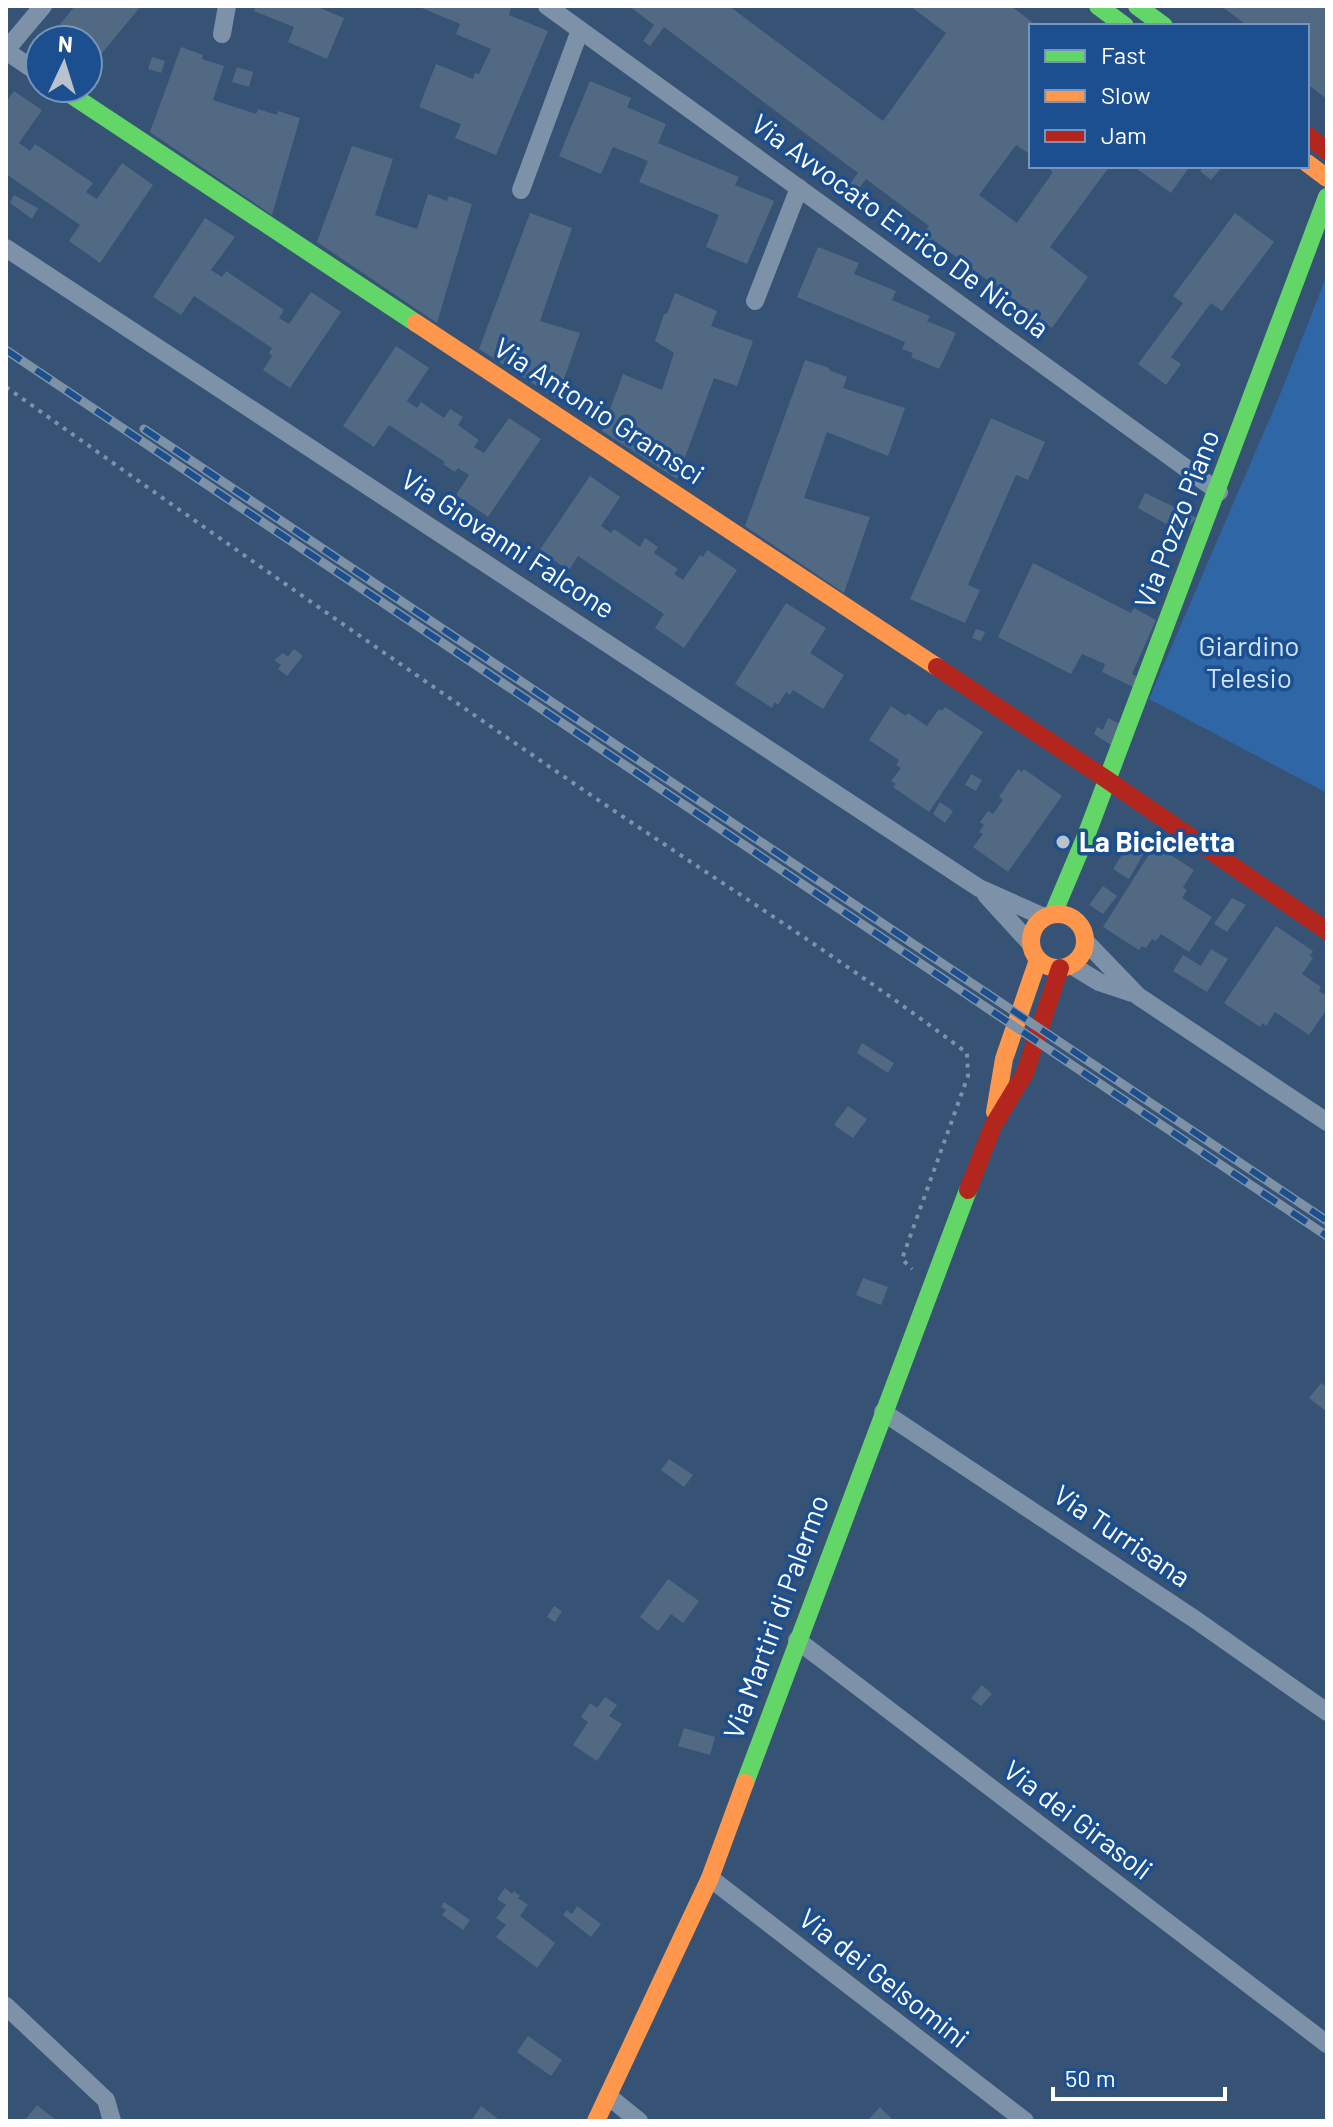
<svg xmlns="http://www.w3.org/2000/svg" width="1333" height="2127" viewBox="0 0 1333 2127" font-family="Barlow,sans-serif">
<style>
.green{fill:#2f66a5}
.building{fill:#526984}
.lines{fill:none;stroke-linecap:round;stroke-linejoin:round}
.path{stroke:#7d92a8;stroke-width:4;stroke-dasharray:4 6;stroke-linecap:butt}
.street{stroke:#7d92a8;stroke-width:18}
.fast{stroke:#63d668;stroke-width:18}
.slow{stroke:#ff974d;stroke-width:18}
.jam{stroke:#b3261e;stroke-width:18}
.rail-casing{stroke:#7e92a7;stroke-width:9}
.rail{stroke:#1b4f8f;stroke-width:6;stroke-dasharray:18;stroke-linecap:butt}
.poi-dot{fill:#b9c2ce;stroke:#1b4f8f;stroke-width:3}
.labels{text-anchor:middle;stroke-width:7;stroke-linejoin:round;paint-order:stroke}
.street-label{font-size:28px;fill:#fff;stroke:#1b4f8f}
.park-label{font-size:28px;fill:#cfe3fa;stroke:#1b4f8f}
.poi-label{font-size:28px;font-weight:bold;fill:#fff;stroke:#1b4f8f;text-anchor:start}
</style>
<rect width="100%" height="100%" fill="#365274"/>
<!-- green -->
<path class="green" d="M 1327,275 L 1327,793 L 1149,699 L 1279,397 Z"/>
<!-- building -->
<g class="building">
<path d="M 75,6 L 141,6 L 88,70 L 88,40 L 47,40 Z"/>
<path d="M 256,6 L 315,6 L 344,18 L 327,59 L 288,42 L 294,27 L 254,11 Z"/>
<path d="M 417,6 L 507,6 L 511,8 L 509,15 L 548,31 L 496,155 L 455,138 L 461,124 L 419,107 L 436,64 L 473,79 L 475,73 L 479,74 L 491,49 L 456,34 L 460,24 Z"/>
<path d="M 629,6 L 729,6 L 883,121 L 946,33 L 910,6 L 1011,6 L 1037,26 L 1031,26 L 1031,155 L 1016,145 L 979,195 L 1017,223 L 1053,172 L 1046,166 L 1110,166 L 1050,247 L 1088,277 L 1052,328 L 932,239 L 926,247 L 917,241 L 929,226 L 866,179 L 854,195 L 846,189 L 858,173 L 664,27 L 650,46 L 643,41 L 654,25 Z"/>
<path d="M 1221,6 L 1327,6 L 1327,99 L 1307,84 L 1307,26 L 1248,26 Z"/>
<path d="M 181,47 L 203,55 L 202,59 L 224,66 L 213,100 L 256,114 L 258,109 L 277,115 L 278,111 L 300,118 L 272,215 L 150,132 Z"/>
<path d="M 152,57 L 165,61 L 161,73 L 148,69 Z"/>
<path d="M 237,67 L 253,72 L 249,87 L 232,82 Z"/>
<path d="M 590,81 L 631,98 L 627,107 L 666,124 L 658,143 L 739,177 L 735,185 L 774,201 L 747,264 L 706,247 L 719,215 L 639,182 L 648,161 L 613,147 L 601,174 L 559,156 Z"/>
<path d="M 14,91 L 42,110 L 19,143 L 30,151 L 35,144 L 93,183 L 86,192 L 97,199 L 122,163 L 153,185 L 100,263 L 69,241 L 80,225 L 6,174 L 6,102 Z"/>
<path d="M 352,146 L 393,159 L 375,215 L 417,229 L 428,194 L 447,201 L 449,196 L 472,204 L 437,323 L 317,242 Z"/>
<path d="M 1133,166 L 1190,166 L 1171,193 Z"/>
<path d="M 1205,166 L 1218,166 L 1221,168 L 1211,180 L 1200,171 Z"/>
<path d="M 14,195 L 38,208 L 32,219 L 10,203 Z"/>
<path d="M 530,213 L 572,228 L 540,321 L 580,333 L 557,399 L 479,349 Z"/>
<path d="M 1235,213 L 1274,242 L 1222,311 L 1211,303 L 1171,357 L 1181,364 L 1166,385 L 1138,364 L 1183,303 L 1173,296 Z"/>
<path d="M 205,218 L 235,237 L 211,270 L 222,277 L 226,271 L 284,310 L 279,318 L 289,324 L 311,292 L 341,312 L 290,388 L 263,370 L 272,356 L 269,353 L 272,348 L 194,296 L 181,315 L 153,297 Z"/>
<path d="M 818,247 L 859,263 L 854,274 L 896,291 L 892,300 L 930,316 L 927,321 L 956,333 L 939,369 L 911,357 L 913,353 L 902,349 L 905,342 L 797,297 Z"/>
<path d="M 675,293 L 717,311 L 711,326 L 753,341 L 737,386 L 714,378 L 677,479 L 602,431 L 623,374 L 662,390 L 674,353 L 655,341 L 664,314 L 667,314 Z"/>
<path d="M 396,346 L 429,368 L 407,401 L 417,408 L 421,402 L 444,418 L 450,409 L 463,417 L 458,425 L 479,440 L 474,447 L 484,453 L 509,418 L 541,439 L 488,517 L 456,495 L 469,475 L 458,468 L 455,472 L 443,464 L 445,462 L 389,425 L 374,447 L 343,426 Z"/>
<path d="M 805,360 L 829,368 L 829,370 L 847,377 L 843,388 L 905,408 L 888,456 L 827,432 L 804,498 L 870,517 L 844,593 L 745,526 Z"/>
<path d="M 991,418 L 1045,442 L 1028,480 L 1016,475 L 968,585 L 980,590 L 965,623 L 910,599 Z"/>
<path d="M 590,476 L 620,497 L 601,526 L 611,533 L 614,529 L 640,547 L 645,538 L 658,547 L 654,553 L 678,569 L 674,574 L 683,580 L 700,555 L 703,557 L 707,550 L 737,570 L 684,648 L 655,628 L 664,614 L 578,556 L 569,570 L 539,551 Z"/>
<path d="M 1145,493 L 1197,518 L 1182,533 L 1138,508 Z"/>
<path d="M 1033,563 L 1131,613 L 1134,608 L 1156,620 L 1132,674 L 1137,677 L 1133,687 L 1102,672 L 1105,664 L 1082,654 L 1071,674 L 998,637 Z"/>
<path d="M 786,603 L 826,628 L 810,653 L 844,675 L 823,709 L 793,690 L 790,695 L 786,692 L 778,705 L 775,702 L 772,708 L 735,684 Z"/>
<path d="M 976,629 L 985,632 L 981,641 L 972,638 Z"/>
<path d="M 294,649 L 303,656 L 287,676 L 278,669 L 281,665 L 274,660 L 283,653 L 288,657 Z"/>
<path d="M 891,706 L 906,716 L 908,713 L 927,726 L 939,709 L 942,711 L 945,707 L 983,732 L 929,812 L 893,787 L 896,784 L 891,781 L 901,768 L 896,765 L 899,760 L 869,740 Z"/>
<path d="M 1108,718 L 1120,724 L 1111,745 L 1094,734 L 1097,727 L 1103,730 Z"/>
<path d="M 1018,769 L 1022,772 L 1024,769 L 1062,796 L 1008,872 L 973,847 L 983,834 L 979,832 L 984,825 L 980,822 L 988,811 L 993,814 L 1003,800 L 999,797 Z"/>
<path d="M 971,774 L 982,780 L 976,791 L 965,785 Z"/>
<path d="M 940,802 L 953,811 L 945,823 L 933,814 Z"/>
<path d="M 1133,837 L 1148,846 L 1129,879 L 1113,869 Z"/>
<path d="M 1155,845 L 1194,870 L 1183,887 L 1187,890 L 1182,898 L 1212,917 L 1189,952 L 1161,934 L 1156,941 L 1152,939 L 1146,948 L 1142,946 L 1139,950 L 1103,927 Z"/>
<path d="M 1103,886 L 1117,896 L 1103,914 L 1089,905 Z"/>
<path d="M 1232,898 L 1246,905 L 1227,932 L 1214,924 Z"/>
<path d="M 1276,926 L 1313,951 L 1310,956 L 1313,958 L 1302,974 L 1321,987 L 1319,991 L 1327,996 L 1327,1009 L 1309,1035 L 1275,1012 L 1266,1026 L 1263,1023 L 1260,1027 L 1224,1003 Z"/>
<path d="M 1211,949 L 1228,959 L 1207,992 L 1173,971 L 1183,955 L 1201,966 Z"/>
<path d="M 862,1043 L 894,1063 L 888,1073 L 857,1053 Z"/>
<path d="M 848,1106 L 867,1119 L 853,1138 L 834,1125 Z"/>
<path d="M 863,1278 L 888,1287 L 881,1305 L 856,1295 Z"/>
<path d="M 1321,1383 L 1327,1387 L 1327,1412 L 1309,1398 Z"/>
<path d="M 669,1459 L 693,1475 L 684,1487 L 661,1470 Z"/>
<path d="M 668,1579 L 699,1601 L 683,1623 L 671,1614 L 658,1631 L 640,1617 Z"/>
<path d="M 554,1606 L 562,1611 L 555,1622 L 547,1617 Z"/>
<path d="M 982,1685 L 992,1694 L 981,1706 L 971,1698 Z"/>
<path d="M 605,1697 L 617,1705 L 609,1716 L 622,1724 L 597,1761 L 573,1745 L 588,1722 L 581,1717 L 590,1703 L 597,1708 Z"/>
<path d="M 684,1728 L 715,1737 L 710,1755 L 678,1746 Z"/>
<path d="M 505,1888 L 512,1894 L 514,1891 L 520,1896 L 518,1898 L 528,1905 L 520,1916 L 555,1943 L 537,1968 L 496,1937 L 506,1925 L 496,1918 L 506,1905 L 497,1899 Z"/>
<path d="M 444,1902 L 470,1920 L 463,1930 L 442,1915 L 446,1910 L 441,1907 Z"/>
<path d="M 577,1906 L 601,1924 L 591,1937 L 563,1915 L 567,1910 L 572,1914 Z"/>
<path d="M 528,2036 L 562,2060 L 551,2076 L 517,2052 Z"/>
<path d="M 37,2105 L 57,2121 L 24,2121 Z"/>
<path d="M 481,2106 L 501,2121 L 471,2121 Z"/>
<path d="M 880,2107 L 890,2117 L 895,2121 L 867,2121 Z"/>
</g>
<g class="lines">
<!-- path -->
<path class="path" d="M 6,387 C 197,523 389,657 582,789 C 711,877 843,959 967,1053 L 968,1076 L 902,1259 L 912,1269"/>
<!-- street -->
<g class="street">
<path d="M 547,6 L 1219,492"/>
<path d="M 222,34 L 227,6"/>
<path d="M 6,50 L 43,6"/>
<path d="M 6,51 L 40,74"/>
<path d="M 521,190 L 580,30"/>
<path d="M 6,248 L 979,888 L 1044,917"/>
<path d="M 755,301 L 799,188"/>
<path d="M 986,895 L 1030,943"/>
<path d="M 1085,941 L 1138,996 L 1327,1122"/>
<path d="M 1071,965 L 1099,982 L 1132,993"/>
<path d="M 883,1412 L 1196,1620 L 1327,1712"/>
<path d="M 797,1640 L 1327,2044"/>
<path d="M 710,1878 L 1025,2121"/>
<path d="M 6,2006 L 106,2100 L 112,2121"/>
<path d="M 608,2096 L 639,2121"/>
</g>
<!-- fast -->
<g class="fast">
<path d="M 1098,6 L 1125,26"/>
<path d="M 1137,6 L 1164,26"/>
<path d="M 61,88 L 416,323"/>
<path d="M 1053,914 L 1086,836 L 1327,197"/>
<path d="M 745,1783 L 968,1190"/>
</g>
<!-- slow -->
<g class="slow">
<path d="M 1307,163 L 1327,178"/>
<path d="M 416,323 L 937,667"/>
<circle cx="1058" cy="941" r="27"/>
<path d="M 995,1112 L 1004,1059 L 1038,960"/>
<path d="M 596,2121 L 710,1878 L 745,1783"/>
</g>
<!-- jam -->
<g class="jam">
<path d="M 1307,135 L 1327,151"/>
<path d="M 937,667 L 1106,779 L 1327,931"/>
<path d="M 968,1190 L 993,1126 L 1025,1073 L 1060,968"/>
</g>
<!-- rail casing -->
<g class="rail-casing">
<g id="rail">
<path d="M 6,350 L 1327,1236"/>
<path d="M 144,429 L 1327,1221"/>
</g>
</g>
<!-- rail -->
<use href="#rail" class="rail"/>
</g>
<!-- markers -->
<circle class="poi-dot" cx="1063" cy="842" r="8"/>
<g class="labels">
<!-- street labels -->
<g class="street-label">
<text transform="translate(900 226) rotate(36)" y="10">Via Avvocato Enrico De Nicola</text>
<text transform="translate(599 411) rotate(33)" y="10">Via Antonio Gramsci</text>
<text transform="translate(1177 519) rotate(-69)" y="10">Via Pozzo Piano</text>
<text transform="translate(508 544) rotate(33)" y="10">Via Giovanni Falcone</text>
<text transform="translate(1122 1536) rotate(34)" y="10">Via Turrisana</text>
<text transform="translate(776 1617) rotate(-70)" y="10">Via Martiri di Palermo</text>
<text transform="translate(1078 1820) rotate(37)" y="10">Via dei Girasoli</text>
<text transform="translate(884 1978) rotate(38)" y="10">Via dei Gelsomini</text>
</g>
<!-- park labels -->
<g class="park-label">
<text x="1249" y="656">Giardino<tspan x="1249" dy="32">Telesio</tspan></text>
</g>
<!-- poi labels -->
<g class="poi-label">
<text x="1079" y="852">La Bicicletta</text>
</g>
</g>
<!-- border -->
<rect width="1333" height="2127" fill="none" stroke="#ffffff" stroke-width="16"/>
<!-- legend -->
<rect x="1029" y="24" width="280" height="144" fill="#1b4f8f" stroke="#7695bc" stroke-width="2"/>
<rect x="1045" y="50" width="40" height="12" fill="#63d668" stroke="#7695bc" stroke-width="2"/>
<text x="1101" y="64" font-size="24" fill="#ffffff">Fast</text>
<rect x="1045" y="90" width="40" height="12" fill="#ff974d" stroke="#7695bc" stroke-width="2"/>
<text x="1101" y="104" font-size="24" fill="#ffffff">Slow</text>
<rect x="1045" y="130" width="40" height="12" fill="#b3261e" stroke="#7695bc" stroke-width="2"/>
<text x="1101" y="144" font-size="24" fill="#ffffff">Jam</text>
<!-- north arrow -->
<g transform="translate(64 64) rotate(4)"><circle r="38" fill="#1b4f8f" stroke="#7695bc" stroke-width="2"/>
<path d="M0-6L14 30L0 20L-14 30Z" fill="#b9c2ce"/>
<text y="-12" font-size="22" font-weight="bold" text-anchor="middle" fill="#ffffff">N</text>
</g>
<!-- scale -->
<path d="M1053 2087v12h172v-12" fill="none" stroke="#ffffff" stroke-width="4"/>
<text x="1065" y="2087" font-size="24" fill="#ffffff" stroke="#1b4f8f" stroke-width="6" paint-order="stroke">50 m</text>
</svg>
